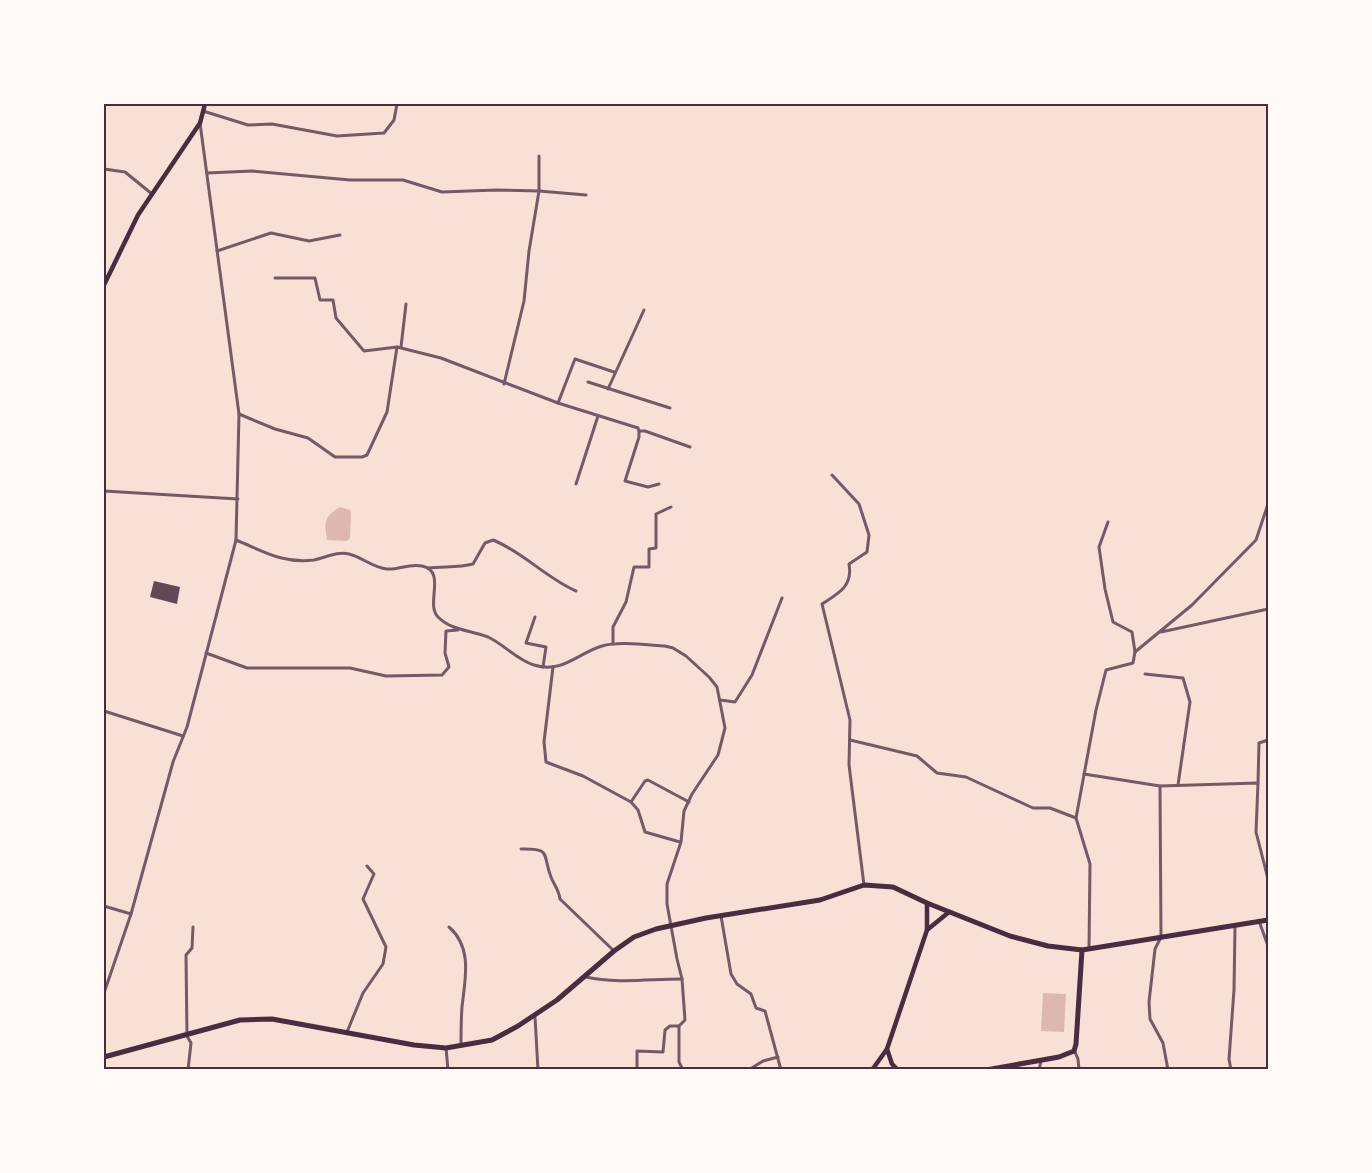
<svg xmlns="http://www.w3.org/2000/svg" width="1372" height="1173" viewBox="0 0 1372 1173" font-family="'Crimson Pro',serif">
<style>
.water{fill:#dcb8b0}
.building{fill:#644757}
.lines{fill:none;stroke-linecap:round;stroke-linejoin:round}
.minor{stroke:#755966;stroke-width:3}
.secondary{stroke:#4a2c40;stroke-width:4.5}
.primary{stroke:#4a2c40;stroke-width:5}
.neatline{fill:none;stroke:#4a2c40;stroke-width:2}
</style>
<rect width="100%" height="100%" fill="#f7e1d7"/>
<!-- water -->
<g class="water">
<path d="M 340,507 L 350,510 L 351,513 L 350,538 L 347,541 L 327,540 C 324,521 324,517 340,507 Z"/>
<path d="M 1043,993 L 1066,994 L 1064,1032 L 1041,1031 Z"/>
</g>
<!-- building -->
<path class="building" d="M 154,581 L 180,587 L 177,604 L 150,597 Z"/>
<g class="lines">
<!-- minor -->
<g class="minor">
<path d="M 203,111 L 248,125 L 272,124 L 337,136 L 384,133 L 394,120 L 397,104"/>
<path d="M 104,169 L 125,172 L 152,194"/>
<path d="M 207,173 L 252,171 L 350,180 L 403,180 L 442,192 L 496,190 L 539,191 L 586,195"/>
<path d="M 217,251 L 271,233 L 309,241 L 340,235"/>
<path d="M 275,278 L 315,278 L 320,300 L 333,300 L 336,318 L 364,351 L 397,347 L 441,358 L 558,403 L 638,428 L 639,431 L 645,431 L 690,447"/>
<path d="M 401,347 L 406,304"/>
<path d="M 588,382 L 670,408"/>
<path d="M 504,384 L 524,301 L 529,251 L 539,191 L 539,156"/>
<path d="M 608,389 L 644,310"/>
<path d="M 558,403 L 575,359 L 614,372"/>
<path d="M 239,414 L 275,429 L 308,438 L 335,457 L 362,457 L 367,455 L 387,412 L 397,347"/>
<path d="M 639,431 L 639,437 L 625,481 L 648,487 L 659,484"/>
<path d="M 832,475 L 859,504 L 869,535 L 867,552 L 849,564 C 853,586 839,593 822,604 L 850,720 L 849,765 L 864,885"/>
<path d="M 576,484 L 598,416"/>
<path d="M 104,491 L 238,499"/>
<path d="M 236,540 C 263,551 283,564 314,560 C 325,558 337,551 349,554 C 362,557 373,568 387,569 C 399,570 409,563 422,566 C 447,571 425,604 438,617 C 452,631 471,630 488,637 C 505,645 517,660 534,665 C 562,674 578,653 602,646 C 618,641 648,645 665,646 L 673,648 L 686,656 L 709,677 L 717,687 L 725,728 L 718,755 L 692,794 L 684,811 L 681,842 L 667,884 L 667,904 L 677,959 L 682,979 L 685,1020 L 679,1026 L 679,1062 L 683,1070"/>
<path d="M 428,568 C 443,566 458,568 473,564 L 485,543 L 493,540 C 523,552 546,578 576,591"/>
<path d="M 535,617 L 526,643 L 546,647 L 543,667"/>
<path d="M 1161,632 L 1268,609"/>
<path d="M 613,644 L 613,627 L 626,602 L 634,567 L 649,567 L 649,549 L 656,548 L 656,514 L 671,507"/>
<path d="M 1135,652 L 1192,605 L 1256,540 L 1268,504"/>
<path d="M 206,653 L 247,668 L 350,668 L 386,676 L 442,675 L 449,667 L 445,653 L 446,631 L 458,630"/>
<path d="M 553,667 L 544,742 L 546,762 L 583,776 L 631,802 L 645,781 L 648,780 L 689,802"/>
<path d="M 1145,674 L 1183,678 L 1190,702 L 1178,785"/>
<path d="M 720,700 L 735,702 L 752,675 L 782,598"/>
<path d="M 104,711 L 183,736"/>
<path d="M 850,740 L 917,756 L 937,773 L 966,777 L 1033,808 L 1050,808 L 1076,818"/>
<path d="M 1084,774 L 1160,786 L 1161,937 L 1155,949 L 1149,1002 L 1150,1019 L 1163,1043 L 1168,1070"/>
<path d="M 1258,783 L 1259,743 L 1268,740"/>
<path d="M 1160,786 L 1258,783 L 1256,832 L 1268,879"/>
<path d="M 631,802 L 638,810 L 645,832 L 680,842"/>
<path d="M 521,849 C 552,848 542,854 551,877 C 554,885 559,890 560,899 L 613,950"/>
<path d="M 104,906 L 131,914"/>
<path d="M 721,916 L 731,974 L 737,984 L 751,994 L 756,1008 L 765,1011 L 781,1070"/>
<path d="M 1259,921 L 1268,946"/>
<path d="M 449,927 C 473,948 465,979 462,1007 C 461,1020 461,1033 461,1046"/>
<path d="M 1089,948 L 1090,864 L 1076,818 L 1096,710 L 1106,670 L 1133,663 L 1135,652 L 1132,632 L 1113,622 L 1105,589 L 1099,547 L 1108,522"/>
<path d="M 586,977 C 617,984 650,979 682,979"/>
<path d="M 104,993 L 131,914 L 173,762 L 187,727 L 236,540 L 239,414 L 200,123"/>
<path d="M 535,1017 L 538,1070"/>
<path d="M 347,1032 L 363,993 L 383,964 L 386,947 L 363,899 L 374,874 L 367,866"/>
<path d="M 446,1048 L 448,1070"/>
<path d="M 1075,1052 L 1078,1059 L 1079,1070"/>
<path d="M 188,1070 L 191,1043 L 187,1036 L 186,955 L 192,948 L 193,927"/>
<path d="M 637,1070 L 637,1051 L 663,1052 L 665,1030 L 670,1026 L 679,1026"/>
<path d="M 730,1070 L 750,1069 L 763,1061 L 778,1057"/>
<path d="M 1039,1070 L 1041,1061"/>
<path d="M 1231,1070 L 1229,1059 L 1234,990 L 1235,927"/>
</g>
<!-- secondary -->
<g class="secondary">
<path d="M 104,285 L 138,215 L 200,123 L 205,104"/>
<path d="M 927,930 L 949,912"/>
<path d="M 887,1049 L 892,1064 L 898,1070"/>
<path d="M 872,1070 L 887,1049 L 927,930 L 927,903"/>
</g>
<!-- primary -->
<g class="primary">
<path d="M 104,1057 L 240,1020 L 272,1019 L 414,1045 L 446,1048 L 492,1040 L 518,1026 L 557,1000 L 614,951 L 634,937 L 656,929 L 706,918 L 820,900 L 864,885 L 893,887 L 927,903 L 1010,936 L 1048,946 L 1082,950 L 1268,920"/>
<path d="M 986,1070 L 1059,1057 L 1074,1051 L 1076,1044 L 1082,950"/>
</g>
</g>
<!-- border -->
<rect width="1372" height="1173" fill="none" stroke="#fffaf5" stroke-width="210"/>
<rect x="105" y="105" width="1162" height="963" class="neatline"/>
</svg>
